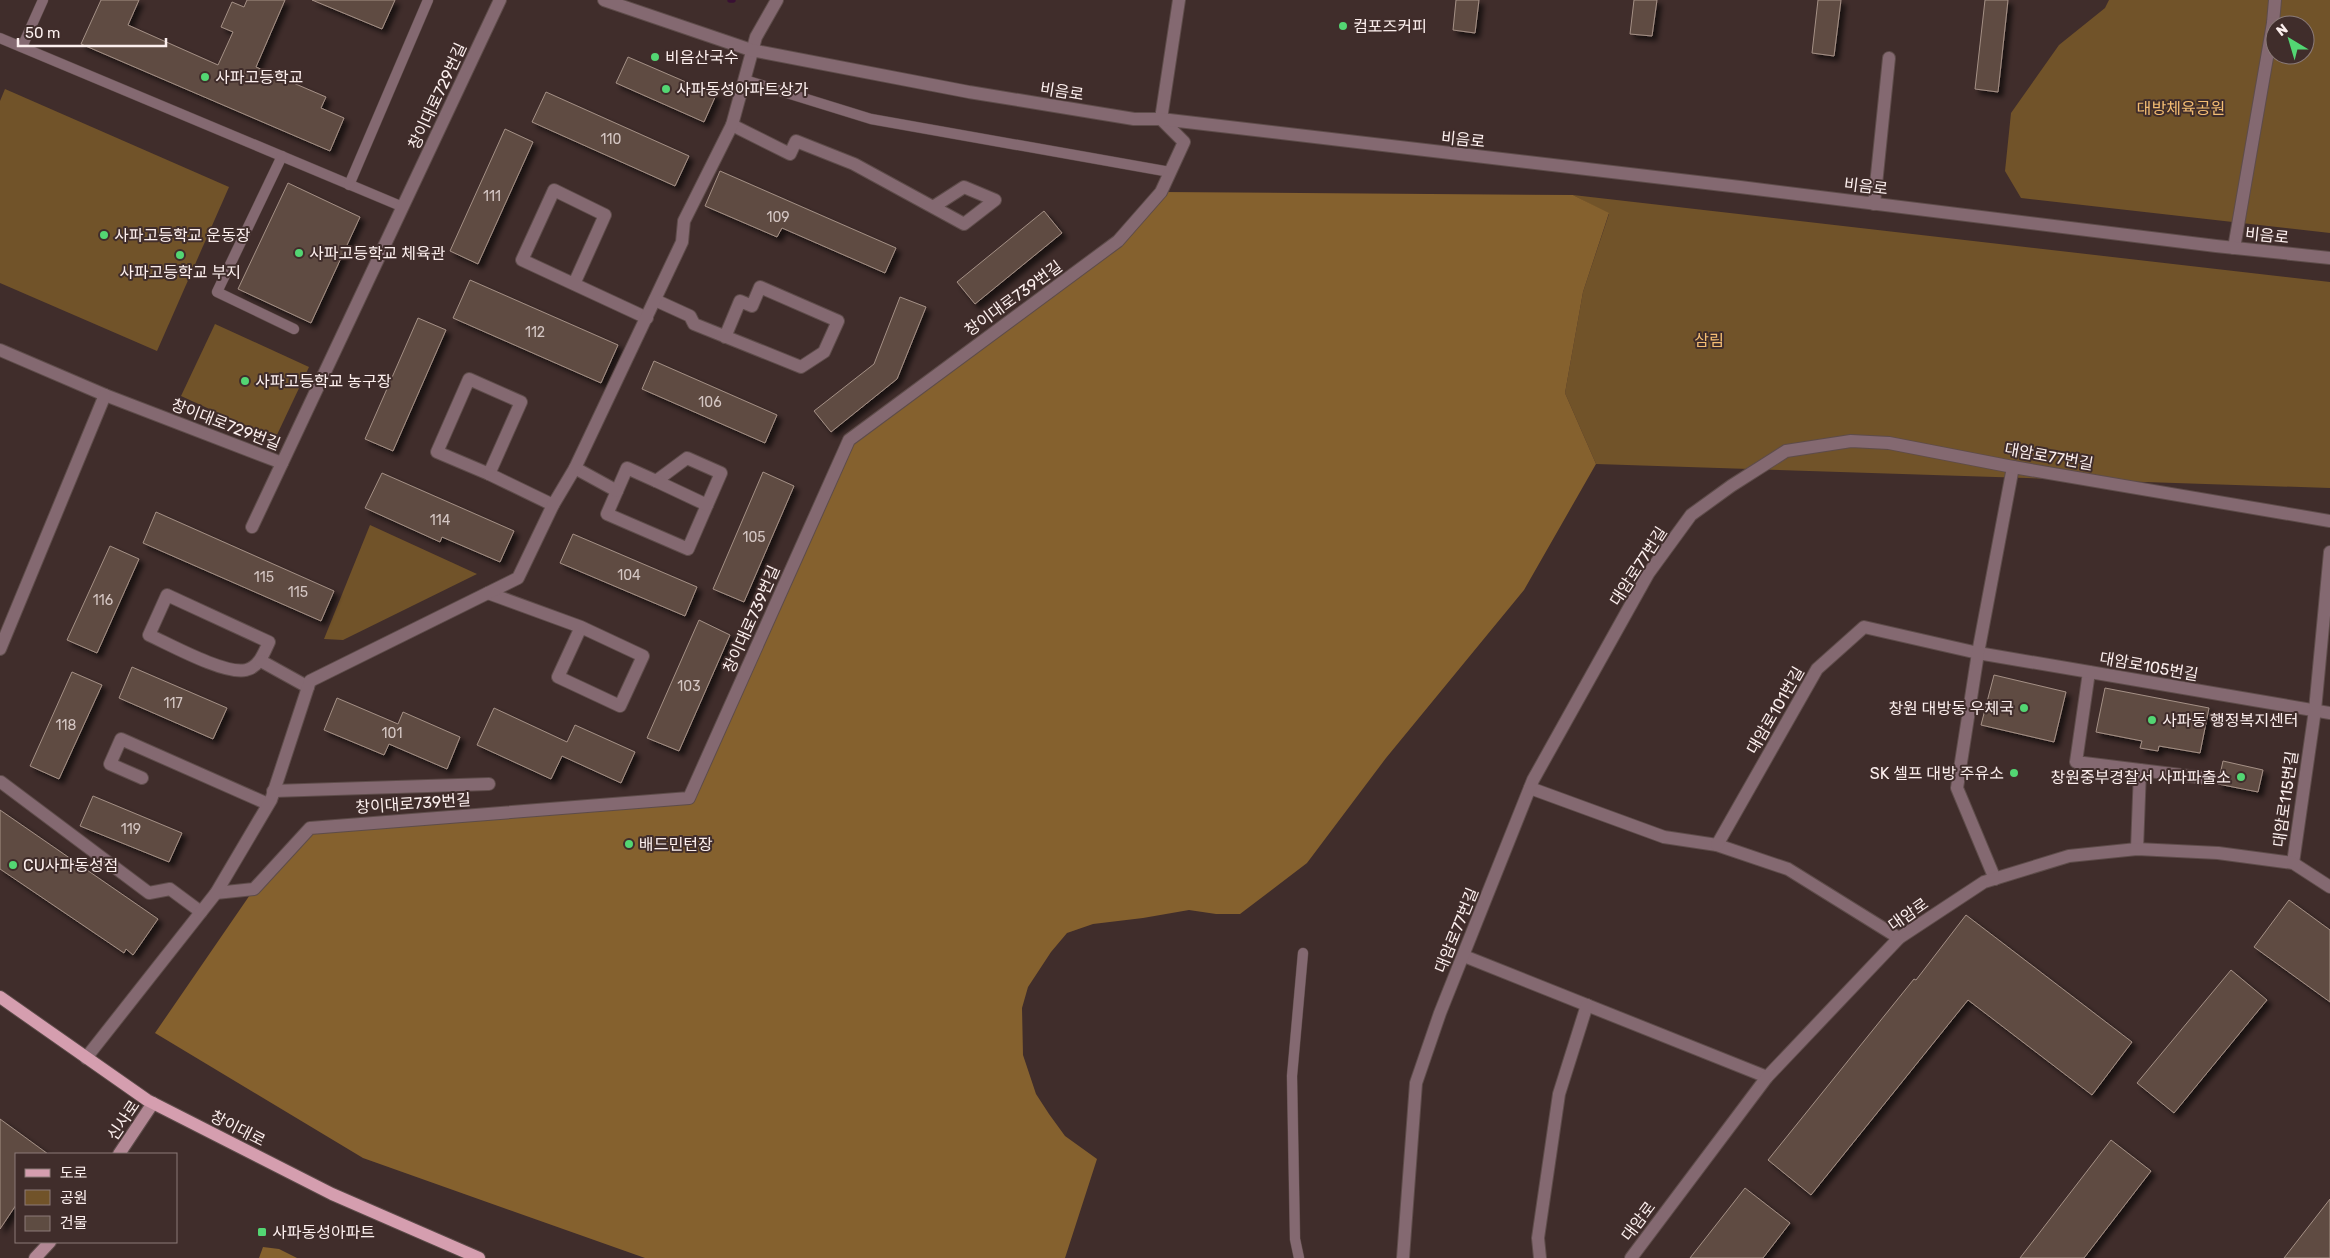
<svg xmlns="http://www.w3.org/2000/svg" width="2330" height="1258" viewBox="0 0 2330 1258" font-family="Rubik,'Noto Sans KR',sans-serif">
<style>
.green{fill:#715329;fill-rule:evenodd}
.forest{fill:#85612e}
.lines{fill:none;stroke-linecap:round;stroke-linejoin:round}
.stream{stroke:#391033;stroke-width:5.5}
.building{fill:#5e4c42;stroke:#a59086;filter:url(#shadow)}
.service-casing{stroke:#5e4c4a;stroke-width:11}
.minor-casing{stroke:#5e4c4a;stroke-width:14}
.tertiary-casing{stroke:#5e4c4a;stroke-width:14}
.secondary-casing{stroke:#5e4c4a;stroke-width:14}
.primary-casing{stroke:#5e4c4a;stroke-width:14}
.service{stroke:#846971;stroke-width:10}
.minor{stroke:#846971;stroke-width:12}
.tertiary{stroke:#846971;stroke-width:12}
.secondary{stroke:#b28794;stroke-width:12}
.primary{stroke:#d59eaf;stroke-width:12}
.poi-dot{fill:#53d673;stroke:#402d2b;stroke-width:2}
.labels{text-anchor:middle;stroke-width:4;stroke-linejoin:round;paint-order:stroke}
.number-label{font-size:14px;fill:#d4c6c3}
.poi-label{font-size:16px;fill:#fcefee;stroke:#402d2b;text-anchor:start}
.street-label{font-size:16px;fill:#fcefee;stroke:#402d2b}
.park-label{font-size:16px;fill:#f4bd73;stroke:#402d2b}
</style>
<defs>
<filter id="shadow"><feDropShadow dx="4.5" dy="4.5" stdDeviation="2.5" flood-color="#0009"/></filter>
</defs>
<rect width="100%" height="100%" fill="#402d2b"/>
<!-- green -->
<g class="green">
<path d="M 2109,0 L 2330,0 L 2330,233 L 2021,198 L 2005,171 L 2011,113 L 2059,45 L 2105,8 ZM 2275,25 L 2305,25 L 2305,55 L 2275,55 Z"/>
<path d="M 5,89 L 229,187 L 157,351 L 0,283 L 0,101 Z"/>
<path d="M 1573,195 L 2330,282 L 2330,488 L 1596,464 L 1565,393 L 1583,292 L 1609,214 Z"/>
<path d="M 215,324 L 309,367 L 275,439 L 181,396 Z"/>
<path d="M 370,525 L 477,574 L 343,640 L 324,639 Z"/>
</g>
<!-- forest -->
<g class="forest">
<path d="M 1161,192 L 1573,195 L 1609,213 L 1583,292 L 1565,393 L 1596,464 L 1524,590 L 1386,758 L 1307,863 L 1240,914 L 1216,914 L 1189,910 L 1143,918 L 1093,924 L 1067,933 L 1051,952 L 1028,987 L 1022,1008 L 1023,1055 L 1036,1094 L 1049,1114 L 1065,1136 L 1097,1159 L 1065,1258 L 645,1258 L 363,1158 L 155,1033 L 254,889 L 310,828 L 689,798 L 849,440 L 1118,241 Z"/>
<path d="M 263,1247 L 279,1249 L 297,1258 L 259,1258 Z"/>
</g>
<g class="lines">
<!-- stream -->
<path class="stream" d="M 730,0 L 733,0"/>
</g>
<!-- building -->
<g class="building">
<path d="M 101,0 L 139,0 L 128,25 L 218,65 L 233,32 L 221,27 L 232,2 L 244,7 L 247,0 L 285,0 L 256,67 L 326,97 L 321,108 L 344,118 L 330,151 L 81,44 Z"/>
<path d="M 312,0 L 395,0 L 382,29 Z"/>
<path d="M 1456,0 L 1479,0 L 1475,33 L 1453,30 Z"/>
<path d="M 1634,0 L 1657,0 L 1652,36 L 1630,34 Z"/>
<path d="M 1818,0 L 1841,0 L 1834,56 L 1812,53 Z"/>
<path d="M 1985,0 L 2008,0 L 1998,92 L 1975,89 Z"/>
<path d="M 628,57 L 716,95 L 704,122 L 616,83 Z"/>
<path d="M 546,92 L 689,156 L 675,186 L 532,122 Z"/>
<path d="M 505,129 L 533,142 L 478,264 L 450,251 Z"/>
<path d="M 720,171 L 896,248 L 885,273 L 782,228 L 777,237 L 705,206 Z"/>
<path d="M 288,183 L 360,217 L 311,323 L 238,289 Z"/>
<path d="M 1044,211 L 1062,233 L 975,304 L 957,282 Z"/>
<path d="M 470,280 L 618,345 L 601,383 L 453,318 Z"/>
<path d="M 900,297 L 926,307 L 897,379 L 831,432 L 814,411 L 874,364 Z"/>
<path d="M 418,318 L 446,330 L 393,451 L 365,439 Z"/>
<path d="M 654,361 L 777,415 L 765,443 L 642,389 Z"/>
<path d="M 763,472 L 794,486 L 744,602 L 713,589 Z"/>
<path d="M 382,473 L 514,531 L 500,562 L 442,537 L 440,542 L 365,508 Z"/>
<path d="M 156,512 L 334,591 L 321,621 L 143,543 Z"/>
<path d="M 573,534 L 697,587 L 685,616 L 560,563 Z"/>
<path d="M 110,546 L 139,559 L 97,653 L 67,640 Z"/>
<path d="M 699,620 L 730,635 L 679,751 L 647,738 Z"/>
<path d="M 132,667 L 227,708 L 213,739 L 119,698 Z"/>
<path d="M 72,672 L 102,685 L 59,779 L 30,766 Z"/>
<path d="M 1994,675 L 2066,692 L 2054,742 L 1981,725 Z"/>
<path d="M 2105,688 L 2209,708 L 2200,753 L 2159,746 L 2158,751 L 2140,748 L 2142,741 L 2096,732 Z"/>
<path d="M 337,698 L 398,724 L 403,712 L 460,737 L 447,769 L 389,744 L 384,755 L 324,730 Z"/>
<path d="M 494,708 L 567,742 L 575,725 L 635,752 L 621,783 L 562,756 L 551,779 L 477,745 Z"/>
<path d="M 2223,761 L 2263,770 L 2258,792 L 2218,784 Z"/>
<path d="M 93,796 L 182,833 L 169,862 L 80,826 Z"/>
<path d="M 0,810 L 158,919 L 133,955 L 126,949 L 124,953 L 0,869 Z"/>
<path d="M 2289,900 L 2330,930 L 2330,1002 L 2254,947 Z"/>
<path d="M 1966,915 L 2132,1042 L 2092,1095 L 1968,1000 L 1811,1195 L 1768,1160 L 1914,979 L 1916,980 Z"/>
<path d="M 2231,970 L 2267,1000 L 2174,1113 L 2137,1083 Z"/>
<path d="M 0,1119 L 48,1154 L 16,1154 L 16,1205 L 0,1229 Z"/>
<path d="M 2111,1140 L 2151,1171 L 2084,1258 L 2020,1258 Z"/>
<path d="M 1745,1188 L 1790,1223 L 1763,1258 L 1690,1258 Z"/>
<path d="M 2330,1199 L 2330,1258 L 2284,1258 Z"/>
</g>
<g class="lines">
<!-- service casing -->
<g class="service-casing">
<g id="service">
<path d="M 0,38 L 403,207"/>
<path d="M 22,47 L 43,0"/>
<path d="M 745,80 L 871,119 L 1170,172"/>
<path d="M 282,156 L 217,292 L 294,329"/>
<path d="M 349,185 L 428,0"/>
<path d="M 1299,1258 L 1295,1239 L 1292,1076 L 1303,953"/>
</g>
</g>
<!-- minor casing -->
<g class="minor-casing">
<g id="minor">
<path d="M 2275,0 L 2273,23 L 2276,25"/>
<path d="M 732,125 L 790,154 L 796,141 L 854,164 L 964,224 L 995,200 L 964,187 L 933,207"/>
<path d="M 1874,204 L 1889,58"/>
<path d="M 2234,248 L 2273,23"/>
<path d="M 574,284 L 605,215 L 554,190 L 522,260 L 647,318"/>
<path d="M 655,300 L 690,316 L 694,324 L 801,367 L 824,352 L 838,321 L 760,287 L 752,306 L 740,301 L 725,337"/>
<path d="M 0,350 L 105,395 L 282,463"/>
<path d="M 469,379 L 521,402 L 489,474 L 437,452 Z"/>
<path d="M 687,458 L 721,473 L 688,549 L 607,514 L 627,468 L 656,481 Z"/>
<path d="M 575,468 L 617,491"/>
<path d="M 489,474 L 553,505"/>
<path d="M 656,481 L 707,505"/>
<path d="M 252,527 L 500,0"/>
<path d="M 488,593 L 581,627 L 643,656 L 620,706 L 558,677 L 581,627"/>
<path d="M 167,595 L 269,642 C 264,653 259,667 246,670 C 225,675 169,644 149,635 Z"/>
<path d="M 0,649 L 105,395"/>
<path d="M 261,661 L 308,687"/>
<path d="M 2089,672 L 2076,762 L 2205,778"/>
<path d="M 142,778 L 110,764 L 121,739 L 268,804"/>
<path d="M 1,782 L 149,893 L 170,889 L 201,912"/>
<path d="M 1530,788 L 1664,837 L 1717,845 L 1788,869 L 1899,938"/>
<path d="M 273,791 L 489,784"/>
<path d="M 1717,845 L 1817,669 L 1864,627 L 1978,653 L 2330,713"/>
<path d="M 2137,849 L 2140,770"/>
<path d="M 2293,863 L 2315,710 L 2330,552"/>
<path d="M 1995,879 L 1957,788 L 1978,653 L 2013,467"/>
<path d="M 216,893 L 254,889 L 310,828 L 689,798 L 849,440 L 1118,241 L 1161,192 L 1184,142 L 1161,119 L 1179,0"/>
<path d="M 1464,956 L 1767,1077"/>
<path d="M 86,1058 L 216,893 L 271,800 L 310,681 L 518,578 L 553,505 L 575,468 L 682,242 L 684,221 L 732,125 L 756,37 L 777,0"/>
<path d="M 1403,1258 L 1416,1083 L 1440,1013 L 1533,780 L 1648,574 L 1691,515 L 1731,486 L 1786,451 L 1851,441 L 1889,443 L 2013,467 L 2330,521"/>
<path d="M 1540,1258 L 1538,1238 L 1559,1094 L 1587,1005"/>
</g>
</g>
<!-- tertiary casing -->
<g class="tertiary-casing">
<g id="tertiary">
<path d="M 604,0 L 751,50 L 969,92 L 1134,119 L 1161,119 L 1740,187 L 2216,246 L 2330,258"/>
<path d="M 1631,1258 L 1767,1077 L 1899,938 L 1984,882 L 2069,856 L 2137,849 L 2218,853 L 2293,863 L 2330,887"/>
</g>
</g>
<!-- secondary casing -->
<g class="secondary-casing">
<g id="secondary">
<path d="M 119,1154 L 153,1103"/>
<path d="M 35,1258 L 50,1242"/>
</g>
</g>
<!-- primary casing -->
<g class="primary-casing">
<path id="primary" d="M 0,997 L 147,1100 L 332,1194 L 479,1258"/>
</g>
<!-- service -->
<use href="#service" class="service"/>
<!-- minor -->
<use href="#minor" class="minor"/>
<!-- tertiary -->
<use href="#tertiary" class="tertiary"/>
<!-- secondary -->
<use href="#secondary" class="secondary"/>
<!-- primary -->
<use href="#primary" class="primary"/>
</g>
<!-- markers -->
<g class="poi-dot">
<circle cx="1343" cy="26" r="5"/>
<circle cx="655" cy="57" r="5"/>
<circle cx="205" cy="77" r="5"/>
<circle cx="666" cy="89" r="5"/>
<circle cx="104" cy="235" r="5"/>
<circle cx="299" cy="253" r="5"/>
<circle cx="180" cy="255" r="5"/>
<circle cx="245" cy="381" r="5"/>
<circle cx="2024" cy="708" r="5"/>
<circle cx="2152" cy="720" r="5"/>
<circle cx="2014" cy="773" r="5"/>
<circle cx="2241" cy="777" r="5"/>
<circle cx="629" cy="844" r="5"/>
<circle cx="13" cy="865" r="5"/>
<rect x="257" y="1227" width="10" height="10" rx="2.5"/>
</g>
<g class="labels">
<!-- number labels -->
<g class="number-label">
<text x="611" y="144">110</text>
<text x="492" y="201">111</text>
<text x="778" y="222">109</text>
<text x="535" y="337">112</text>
<text x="710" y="407">106</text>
<text x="440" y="525">114</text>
<text x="754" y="542">105</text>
<text x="629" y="580">104</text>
<text x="264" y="582">115</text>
<text x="298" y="597">115</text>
<text x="103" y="605">116</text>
<text x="689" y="691">103</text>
<text x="173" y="708">117</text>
<text x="66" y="730">118</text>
<text x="392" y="738">101</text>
<text x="131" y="834">119</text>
</g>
<!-- poi labels -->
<g class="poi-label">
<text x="1353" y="32">컴포즈커피</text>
<text x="665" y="63">비음산국수</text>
<text x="215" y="83">사파고등학교</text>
<text x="676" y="95">사파동성아파트상가</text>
<text x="114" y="241">사파고등학교 운동장</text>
<text x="309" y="259">사파고등학교 체육관</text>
<text x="180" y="278" text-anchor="middle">사파고등학교 부지</text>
<text x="255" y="387">사파고등학교 농구장</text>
<text x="2014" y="714" text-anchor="end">창원 대방동 우체국</text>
<text x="2162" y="726">사파동 행정복지센터</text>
<text x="2004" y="779" text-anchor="end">SK 셀프 대방 주유소</text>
<text x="2231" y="783" text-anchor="end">창원중부경찰서 사파파출소</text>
<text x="639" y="850">배드민턴장</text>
<text x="23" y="871">CU사파동성점</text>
<text x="272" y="1238">사파동성아파트</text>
</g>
<!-- street labels -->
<g class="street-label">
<text transform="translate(1062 91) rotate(9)" y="6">비음로</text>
<text transform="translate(437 96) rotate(-65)" y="6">창이대로729번길</text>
<text transform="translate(1463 139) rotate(6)" y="6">비음로</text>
<text transform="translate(1866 186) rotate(7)" y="6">비음로</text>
<text transform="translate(2267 235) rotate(6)" y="6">비음로</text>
<text transform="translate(1013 298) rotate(-36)" y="6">창이대로739번길</text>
<text transform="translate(226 424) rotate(21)" y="6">창이대로729번길</text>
<text transform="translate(2049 456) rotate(10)" y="6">대암로77번길</text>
<text transform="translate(1638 566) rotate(-57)" y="6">대암로77번길</text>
<text transform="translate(751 619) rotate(-66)" y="6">창이대로739번길</text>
<text transform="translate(2149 666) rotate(10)" y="6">대암로105번길</text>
<text transform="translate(1775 710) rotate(-60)" y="6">대암로101번길</text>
<text transform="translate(2285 799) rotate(-82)" y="6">대암로115번길</text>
<text transform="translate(413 803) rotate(-4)" y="6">창이대로739번길</text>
<text transform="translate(1908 914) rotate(-35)" y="6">대암로</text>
<text transform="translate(1456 930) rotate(-68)" y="6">대암로77번길</text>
<text transform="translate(123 1120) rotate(-56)" y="6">신사로</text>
<text transform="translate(238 1128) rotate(27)" y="6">창이대로</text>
<text transform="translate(1638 1221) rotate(-53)" y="6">대암로</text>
</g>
<!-- park labels -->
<g class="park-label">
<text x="2181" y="114">대방체육공원</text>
<text x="1709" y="346">삼림</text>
</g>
</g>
<!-- legend -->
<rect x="15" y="1153" width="162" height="90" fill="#402d2b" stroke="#8b7b79"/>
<rect x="25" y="1169" width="25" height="8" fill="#d59eaf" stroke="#8b7b79"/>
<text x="60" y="1178" font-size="15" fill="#fcefee">도로</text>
<rect x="25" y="1190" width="25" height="15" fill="#715329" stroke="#8b7b79"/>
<text x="60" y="1203" font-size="15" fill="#fcefee">공원</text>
<rect x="25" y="1216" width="25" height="15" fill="#5e4c42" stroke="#8b7b79"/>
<text x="60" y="1228" font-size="15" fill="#fcefee">건물</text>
<!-- north arrow -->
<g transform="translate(2290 40) rotate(322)"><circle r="24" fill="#402d2b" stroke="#8b7b79"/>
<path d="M0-4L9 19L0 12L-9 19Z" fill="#53d673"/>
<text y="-8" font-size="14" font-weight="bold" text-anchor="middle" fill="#fcefee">N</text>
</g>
<!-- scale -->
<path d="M18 38v8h148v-8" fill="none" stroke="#fcefee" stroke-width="2.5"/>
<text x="25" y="38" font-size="15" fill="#fcefee" stroke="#402d2b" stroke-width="4" paint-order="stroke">50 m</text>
</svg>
